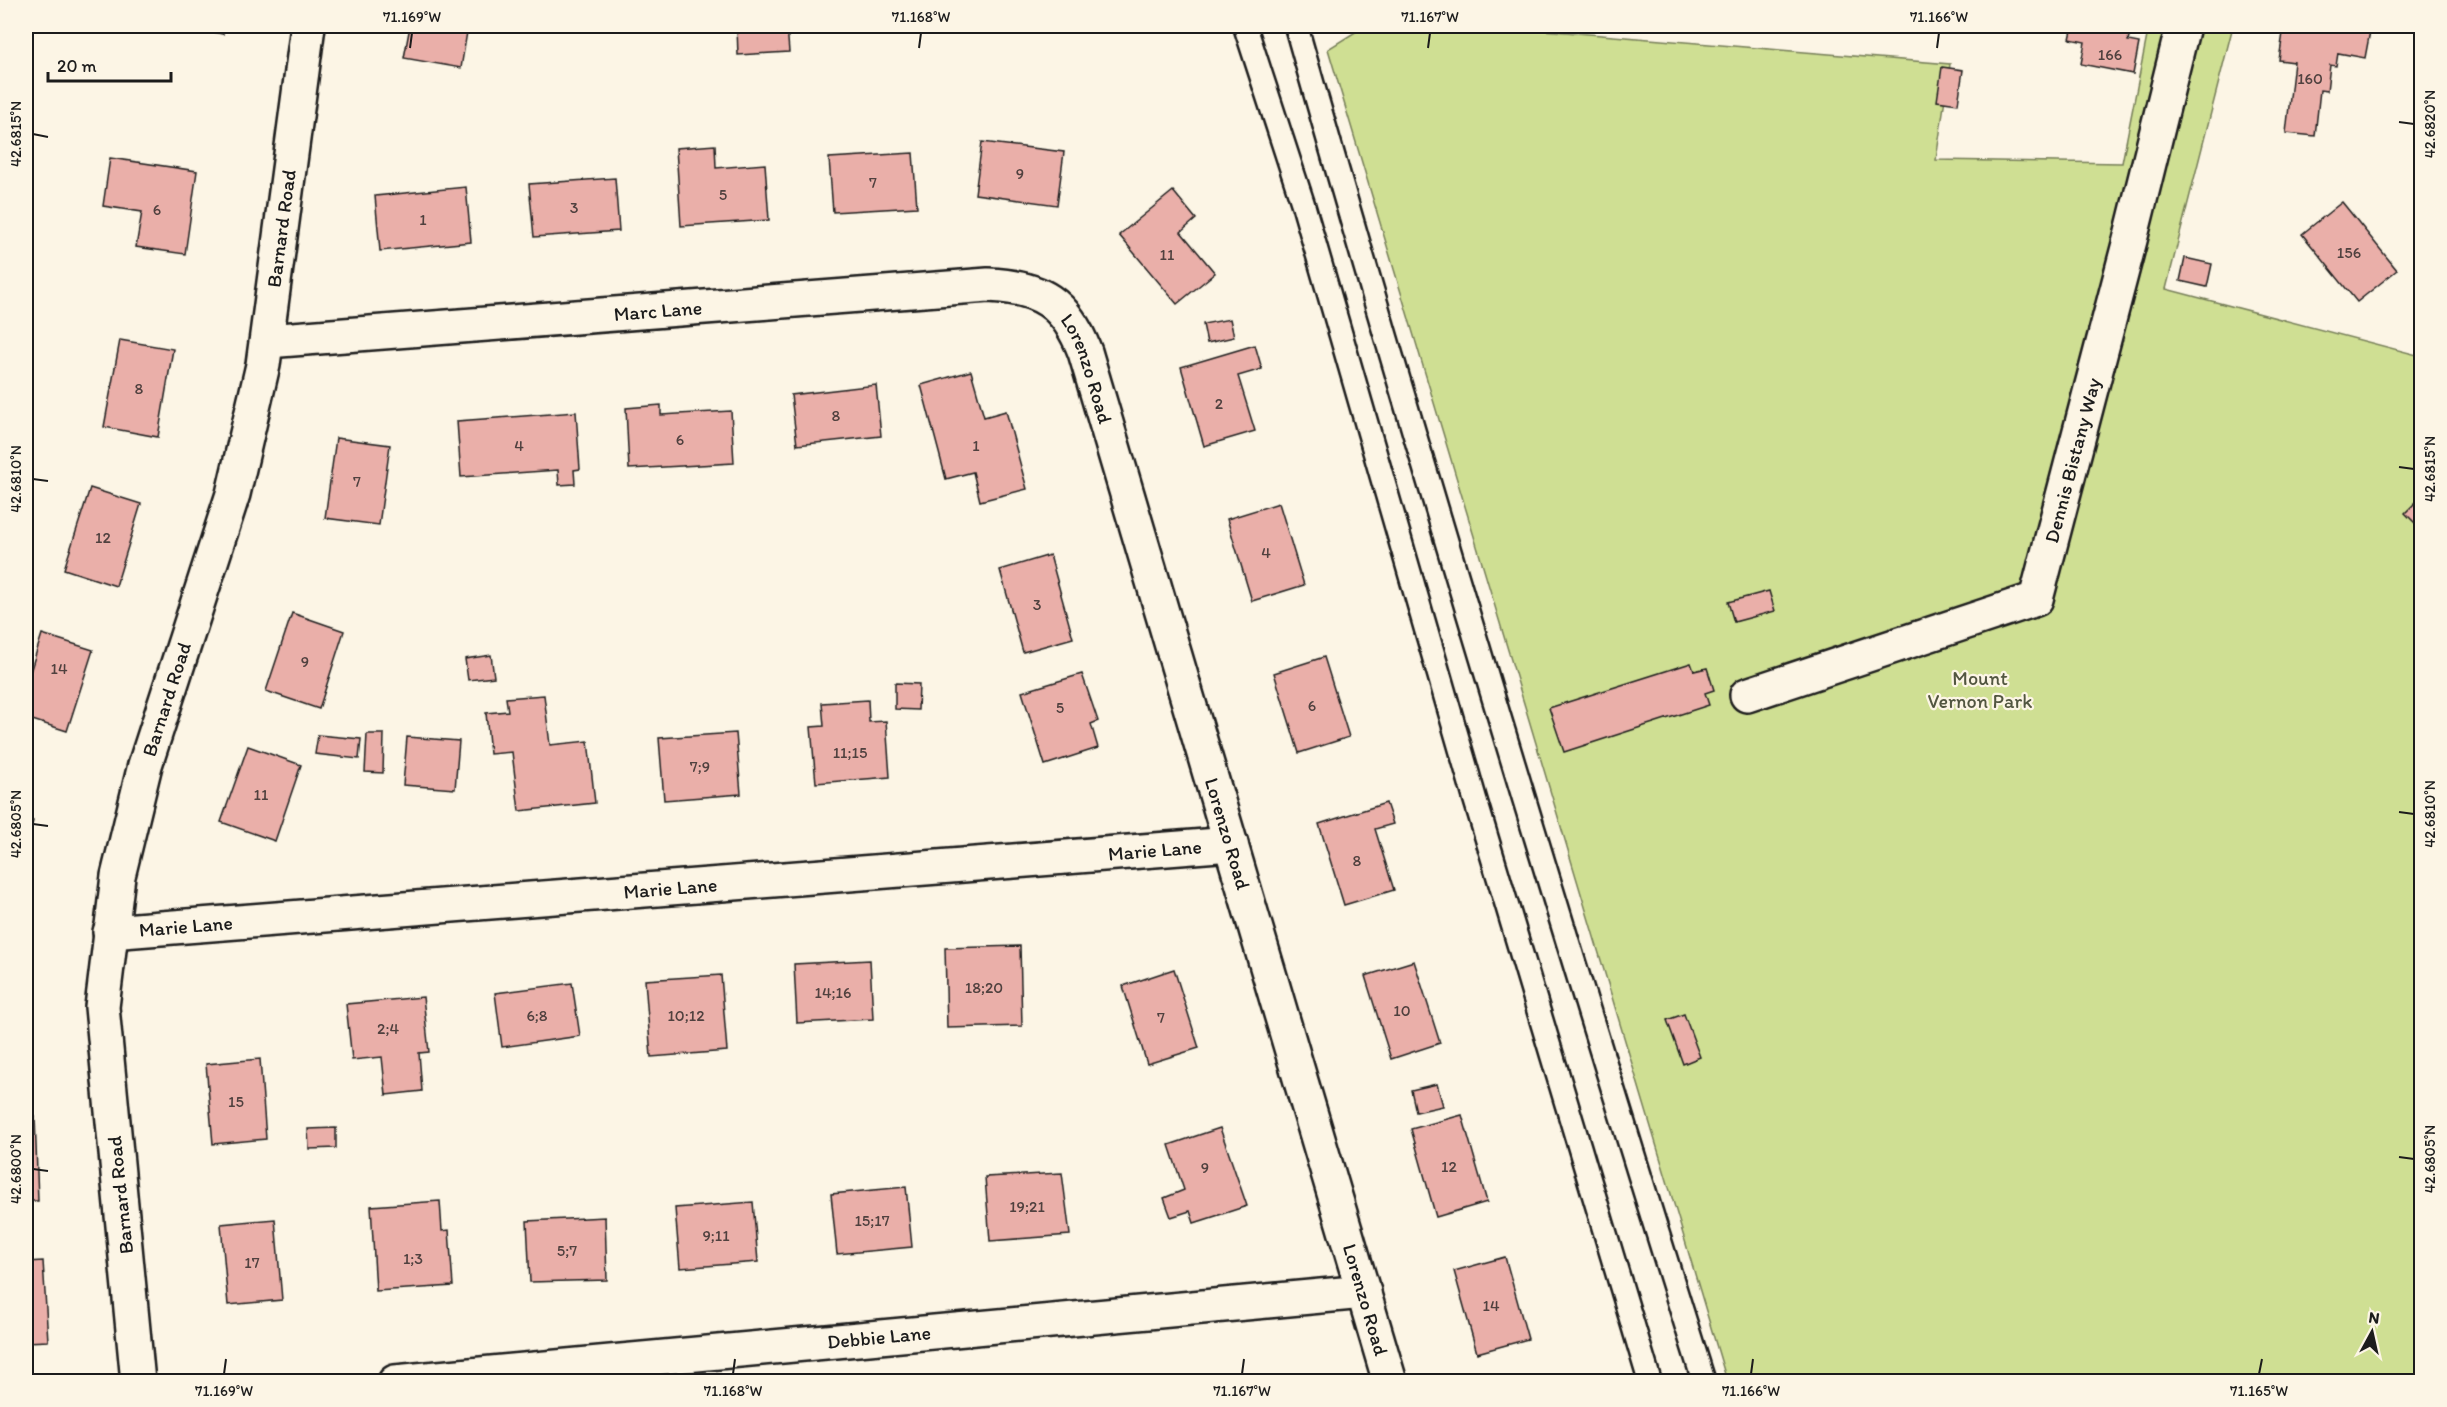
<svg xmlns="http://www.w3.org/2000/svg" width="2447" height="1407" viewBox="0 0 2447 1407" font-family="Itim,sans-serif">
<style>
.green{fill:#cfdf93;stroke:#767e58;stroke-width:1.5}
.building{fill:#eaafa9;stroke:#1c1c1c;stroke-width:1.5}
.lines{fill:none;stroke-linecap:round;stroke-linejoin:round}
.lane-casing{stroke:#1c1c1c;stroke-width:27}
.street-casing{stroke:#1c1c1c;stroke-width:38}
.lane{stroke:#fcf5e5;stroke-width:22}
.street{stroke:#fcf5e5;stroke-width:33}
.ticks{fill:none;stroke:#1c1c1c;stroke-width:2}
.labels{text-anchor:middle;stroke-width:4.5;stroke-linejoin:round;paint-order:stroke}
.number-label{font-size:16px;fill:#50413f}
.street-label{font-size:20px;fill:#1c1c1c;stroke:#fcf5e5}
.park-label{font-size:20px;fill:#525640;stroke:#fcf5e5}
.neatline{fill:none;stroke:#1c1c1c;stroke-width:2}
.ticks-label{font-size:15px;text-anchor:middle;fill:#1c1c1c}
</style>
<rect width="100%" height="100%" fill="#fcf5e5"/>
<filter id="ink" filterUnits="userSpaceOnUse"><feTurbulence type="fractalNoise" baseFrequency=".0167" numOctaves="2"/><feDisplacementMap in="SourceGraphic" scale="12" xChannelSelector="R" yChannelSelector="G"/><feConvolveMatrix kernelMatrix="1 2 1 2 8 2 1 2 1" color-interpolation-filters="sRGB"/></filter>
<g filter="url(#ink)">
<!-- green -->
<path class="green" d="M 1365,26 L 1492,26 L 1950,64 L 1936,160 L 2122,163 L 2149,26 L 2233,26 L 2166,289 L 2421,356 L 2421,1381 L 1727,1381 L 1328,49 Z"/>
<!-- building -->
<g class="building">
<path d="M 185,26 L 225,26 L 223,34 Z"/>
<path d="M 410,26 L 468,26 L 461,68 L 404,58 Z"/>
<path d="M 787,26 L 789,52 L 738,55 L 737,28 Z"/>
<path d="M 2073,26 L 2131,26 L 2128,41 L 2139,43 L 2133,74 L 2081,64 L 2085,42 L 2070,39 Z"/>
<path d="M 2290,26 L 2371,26 L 2365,58 L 2338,53 L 2336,66 L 2330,65 L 2327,91 L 2320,90 L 2315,136 L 2286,133 L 2294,62 L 2279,60 L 2283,33 L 2289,34 Z"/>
<path d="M 1942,67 L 1963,70 L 1958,104 L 1937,101 Z"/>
<path d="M 982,142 L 1064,152 L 1057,205 L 975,194 Z"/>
<path d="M 715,145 L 716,168 L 765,164 L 769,220 L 681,226 L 676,148 Z"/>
<path d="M 913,153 L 917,207 L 833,212 L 829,158 Z"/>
<path d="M 110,158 L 197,171 L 185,254 L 136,247 L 142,212 L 103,206 Z"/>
<path d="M 615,178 L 619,231 L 534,237 L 529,184 Z"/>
<path d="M 466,187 L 471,242 L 380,251 L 375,196 Z"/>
<path d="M 1173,191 L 1196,219 L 1181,232 L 1215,273 L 1177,304 L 1119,235 Z"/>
<path d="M 2342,202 L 2397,270 L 2357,302 L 2302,234 Z"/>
<path d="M 2185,258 L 2212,264 L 2207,287 L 2180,281 Z"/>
<path d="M 1230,319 L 1234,337 L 1207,343 L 1203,324 Z"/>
<path d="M 120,340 L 173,349 L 158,437 L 104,427 Z"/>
<path d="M 1255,345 L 1262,369 L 1238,376 L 1255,431 L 1204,446 L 1181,367 Z"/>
<path d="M 971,371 L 984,417 L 1006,411 L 1027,489 L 980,501 L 973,472 L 946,479 L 921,385 Z"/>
<path d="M 876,385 L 881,436 L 797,445 L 791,395 Z"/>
<path d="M 661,405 L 661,415 L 731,411 L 734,463 L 629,469 L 626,408 Z"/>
<path d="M 576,412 L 580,469 L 574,470 L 575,484 L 559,485 L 558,470 L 461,477 L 457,421 Z"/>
<path d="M 336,438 L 390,445 L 379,525 L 325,518 Z"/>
<path d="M 90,488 L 141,504 L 116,586 L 64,569 Z"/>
<path d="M 2419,499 L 2422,502 L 2422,530 L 2405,513 Z"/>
<path d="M 1279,503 L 1304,585 L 1252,601 L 1227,519 Z"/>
<path d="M 1050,555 L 1073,638 L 1023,652 L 1000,570 Z"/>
<path d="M 1769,591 L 1775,611 L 1734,622 L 1728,602 Z"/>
<path d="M 292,613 L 344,631 L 319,709 L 266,691 Z"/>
<path d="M 42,634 L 93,650 L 67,731 L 26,718 L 26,685 Z"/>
<path d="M 491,655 L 494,677 L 468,680 L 465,659 Z"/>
<path d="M 1324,657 L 1349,737 L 1299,753 L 1274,673 Z"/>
<path d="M 1691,663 L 1694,671 L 1707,668 L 1714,690 L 1705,693 L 1709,705 L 1564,752 L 1549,708 Z"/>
<path d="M 1082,674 L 1098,721 L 1091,724 L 1098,748 L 1045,765 L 1022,692 Z"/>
<path d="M 895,683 L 919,684 L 918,710 L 895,709 Z"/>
<path d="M 544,695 L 550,745 L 588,741 L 595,803 L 519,811 L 512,752 L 490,754 L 486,713 L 508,711 L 506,698 Z"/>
<path d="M 868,700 L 869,722 L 886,721 L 890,777 L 816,783 L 811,727 L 824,726 L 822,703 Z"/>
<path d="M 736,733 L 741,794 L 664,800 L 659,738 Z"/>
<path d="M 367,734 L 384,734 L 383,773 L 365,772 Z"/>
<path d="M 318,735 L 361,739 L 359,759 L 315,754 Z"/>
<path d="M 407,737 L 459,741 L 455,789 L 403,785 Z"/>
<path d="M 248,746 L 301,765 L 275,841 L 221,822 Z"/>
<path d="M 1386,803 L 1393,824 L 1375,829 L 1394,890 L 1344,905 L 1319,824 Z"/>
<path d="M 26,819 L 33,821 L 26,846 Z"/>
<path d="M 1020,946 L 1022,1026 L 947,1028 L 945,948 Z"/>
<path d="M 870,960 L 873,1019 L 797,1023 L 794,964 Z"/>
<path d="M 1414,961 L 1440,1043 L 1391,1059 L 1365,976 Z"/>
<path d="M 1174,969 L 1199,1048 L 1147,1064 L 1123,986 Z"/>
<path d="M 721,975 L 727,1051 L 651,1057 L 645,980 Z"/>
<path d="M 572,983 L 580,1036 L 502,1047 L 495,993 Z"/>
<path d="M 423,997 L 429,1052 L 419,1053 L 422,1091 L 386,1095 L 382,1057 L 352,1060 L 346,1004 Z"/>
<path d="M 1684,1014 L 1700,1057 L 1683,1064 L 1667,1020 Z"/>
<path d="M 260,1059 L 266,1139 L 213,1144 L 206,1064 Z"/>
<path d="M 1437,1084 L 1443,1106 L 1416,1112 L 1411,1090 Z"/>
<path d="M 1462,1115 L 1487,1202 L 1436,1217 L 1411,1129 Z"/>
<path d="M 35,1116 L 38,1201 L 26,1201 L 26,1117 Z"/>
<path d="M 336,1128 L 336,1148 L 309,1149 L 308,1129 Z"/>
<path d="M 1220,1128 L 1247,1206 L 1194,1223 L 1190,1211 L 1171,1217 L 1164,1198 L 1184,1190 L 1169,1145 Z"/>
<path d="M 1062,1173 L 1070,1235 L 990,1241 L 985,1177 Z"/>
<path d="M 906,1187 L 912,1247 L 837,1254 L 831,1194 Z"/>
<path d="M 440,1201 L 442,1231 L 449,1230 L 453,1286 L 376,1291 L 371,1206 Z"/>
<path d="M 753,1202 L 758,1262 L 680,1268 L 675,1208 Z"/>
<path d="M 605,1217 L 607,1280 L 530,1282 L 527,1221 Z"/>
<path d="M 275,1219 L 282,1300 L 228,1305 L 221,1224 Z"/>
<path d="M 1505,1257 L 1528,1339 L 1477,1353 L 1454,1271 Z"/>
<path d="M 43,1261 L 48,1341 L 26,1342 L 26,1262 Z"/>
</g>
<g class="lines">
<!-- lane casing -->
<g class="lane-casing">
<g id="lane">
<path d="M 1245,26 L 1303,204 L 1475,799 L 1650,1382"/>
<path d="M 1296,26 C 1425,480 1563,931 1704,1382"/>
</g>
</g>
<!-- street casing -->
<g class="street-casing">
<g id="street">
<path id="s1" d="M 267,341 L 988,285 C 1041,287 1066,303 1085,352 L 1390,1382"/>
<path id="s2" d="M 1747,695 L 2036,599 L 2130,240 L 2183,26"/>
<path id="s3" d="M 110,932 L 1231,844"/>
<path id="s4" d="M 138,1382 L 102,1007 L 118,876 L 145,765 L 233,494 L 263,365 L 308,26"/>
<path id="s5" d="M 395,1382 L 1364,1292"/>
</g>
</g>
<!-- lane -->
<use href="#lane" class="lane"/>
<!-- street -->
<use href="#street" class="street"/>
</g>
</g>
<!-- ticks -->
<path class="ticks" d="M 410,48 L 412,33M 919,48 L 921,33M 1428,48 L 1430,33M 1937,48 L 1939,33M 2399,122 L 2414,124M 33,134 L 48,137M 2399,467 L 2414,469M 33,479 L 48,481M 2399,812 L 2414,814M 33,824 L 48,826M 2399,1157 L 2414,1159M 33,1169 L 48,1171M 224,1374 L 226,1359M 733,1374 L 735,1359M 1242,1374 L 1244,1359M 1751,1374 L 1753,1359M 2259,1374 L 2262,1359"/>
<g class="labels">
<!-- number labels -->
<g class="number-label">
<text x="2110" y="60">166</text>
<text x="2310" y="84">160</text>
<text x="1020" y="179">9</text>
<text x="873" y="188">7</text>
<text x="723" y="200">5</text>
<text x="574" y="213">3</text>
<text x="157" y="215">6</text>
<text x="423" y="225">1</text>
<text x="2349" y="258">156</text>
<text x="1167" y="260">11</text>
<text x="139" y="394">8</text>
<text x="1219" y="409">2</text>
<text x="836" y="421">8</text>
<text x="680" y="445">6</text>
<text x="519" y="451">4</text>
<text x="976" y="451">1</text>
<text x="357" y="487">7</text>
<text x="103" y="543">12</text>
<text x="1266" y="558">4</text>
<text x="1037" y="610">3</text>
<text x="305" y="667">9</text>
<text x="59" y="674">14</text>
<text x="1312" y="711">6</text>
<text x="1060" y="713">5</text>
<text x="850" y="758">11;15</text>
<text x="700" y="772">7;9</text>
<text x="261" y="800">11</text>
<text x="1357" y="866">8</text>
<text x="984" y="993">18;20</text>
<text x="833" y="998">14;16</text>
<text x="1402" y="1016">10</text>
<text x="537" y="1021">6;8</text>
<text x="686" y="1021">10;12</text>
<text x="1161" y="1023">7</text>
<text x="388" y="1034">2;4</text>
<text x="236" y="1107">15</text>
<text x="1449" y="1172">12</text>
<text x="1205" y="1173">9</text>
<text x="1027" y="1212">19;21</text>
<text x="872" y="1226">15;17</text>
<text x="716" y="1241">9;11</text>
<text x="567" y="1256">5;7</text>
<text x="413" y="1264">1;3</text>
<text x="252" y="1268">17</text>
<text x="1491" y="1311">14</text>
</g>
<!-- street labels -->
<g class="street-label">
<text dy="7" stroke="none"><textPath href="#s4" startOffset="1178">Barnard Road</textPath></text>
<text dy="7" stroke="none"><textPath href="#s1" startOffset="392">Marc Lane</textPath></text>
<text dy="7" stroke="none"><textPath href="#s1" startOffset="867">Lorenzo Road</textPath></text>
<text dy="7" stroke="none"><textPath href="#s2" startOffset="448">Dennis Bistany Way</textPath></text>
<text dy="7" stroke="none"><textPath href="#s4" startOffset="692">Barnard Road</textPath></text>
<text dy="7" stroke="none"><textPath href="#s1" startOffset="1353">Lorenzo Road</textPath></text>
<text dy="7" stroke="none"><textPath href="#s3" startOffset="1048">Marie Lane</textPath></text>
<text dy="7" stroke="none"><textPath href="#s3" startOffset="562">Marie Lane</textPath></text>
<text dy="7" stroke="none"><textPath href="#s3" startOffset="76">Marie Lane</textPath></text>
<text transform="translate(120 1195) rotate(-96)" y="7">Barnard Road</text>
<text dy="7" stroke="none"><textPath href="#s1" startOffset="1839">Lorenzo Road</textPath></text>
<text dy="7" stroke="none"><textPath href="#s5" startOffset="486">Debbie Lane</textPath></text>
</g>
<!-- park labels -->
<g class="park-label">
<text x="1980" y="685">Mount<tspan x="1980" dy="23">Vernon Park</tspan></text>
</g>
</g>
<!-- margin -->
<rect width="2447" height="1407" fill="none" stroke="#fcf5e5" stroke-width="66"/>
<!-- north arrow -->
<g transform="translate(2372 1332) rotate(8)" stroke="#fcf5e5" stroke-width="4.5" paint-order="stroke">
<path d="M0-4.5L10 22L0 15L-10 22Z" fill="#1c1c1c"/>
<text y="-9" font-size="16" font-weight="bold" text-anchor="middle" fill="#1c1c1c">N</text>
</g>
<!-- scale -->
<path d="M48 72v9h123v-9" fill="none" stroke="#1c1c1c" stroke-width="3"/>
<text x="57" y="72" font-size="18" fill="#1c1c1c" stroke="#fcf5e5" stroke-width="4.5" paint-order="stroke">20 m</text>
<rect x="33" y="33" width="2381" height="1341" class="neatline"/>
<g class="ticks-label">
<text x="412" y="22">71.169°W</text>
<text x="921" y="22">71.168°W</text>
<text x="1430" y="22">71.167°W</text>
<text x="1939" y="22">71.166°W</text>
<text transform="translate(2430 124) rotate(-90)" y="5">42.6820°N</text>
<text transform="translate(16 134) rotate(-90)" y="5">42.6815°N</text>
<text transform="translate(2430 469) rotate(-90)" y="5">42.6815°N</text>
<text transform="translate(16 479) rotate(-90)" y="5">42.6810°N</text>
<text transform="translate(2430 814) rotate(-90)" y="5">42.6810°N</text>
<text transform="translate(16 824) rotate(-90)" y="5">42.6805°N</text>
<text transform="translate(2430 1159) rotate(-90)" y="5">42.6805°N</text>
<text transform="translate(16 1169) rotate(-90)" y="5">42.6800°N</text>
<text x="224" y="1396">71.169°W</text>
<text x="733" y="1396">71.168°W</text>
<text x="1242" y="1396">71.167°W</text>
<text x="1751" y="1396">71.166°W</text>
<text x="2259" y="1396">71.165°W</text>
</g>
</svg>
